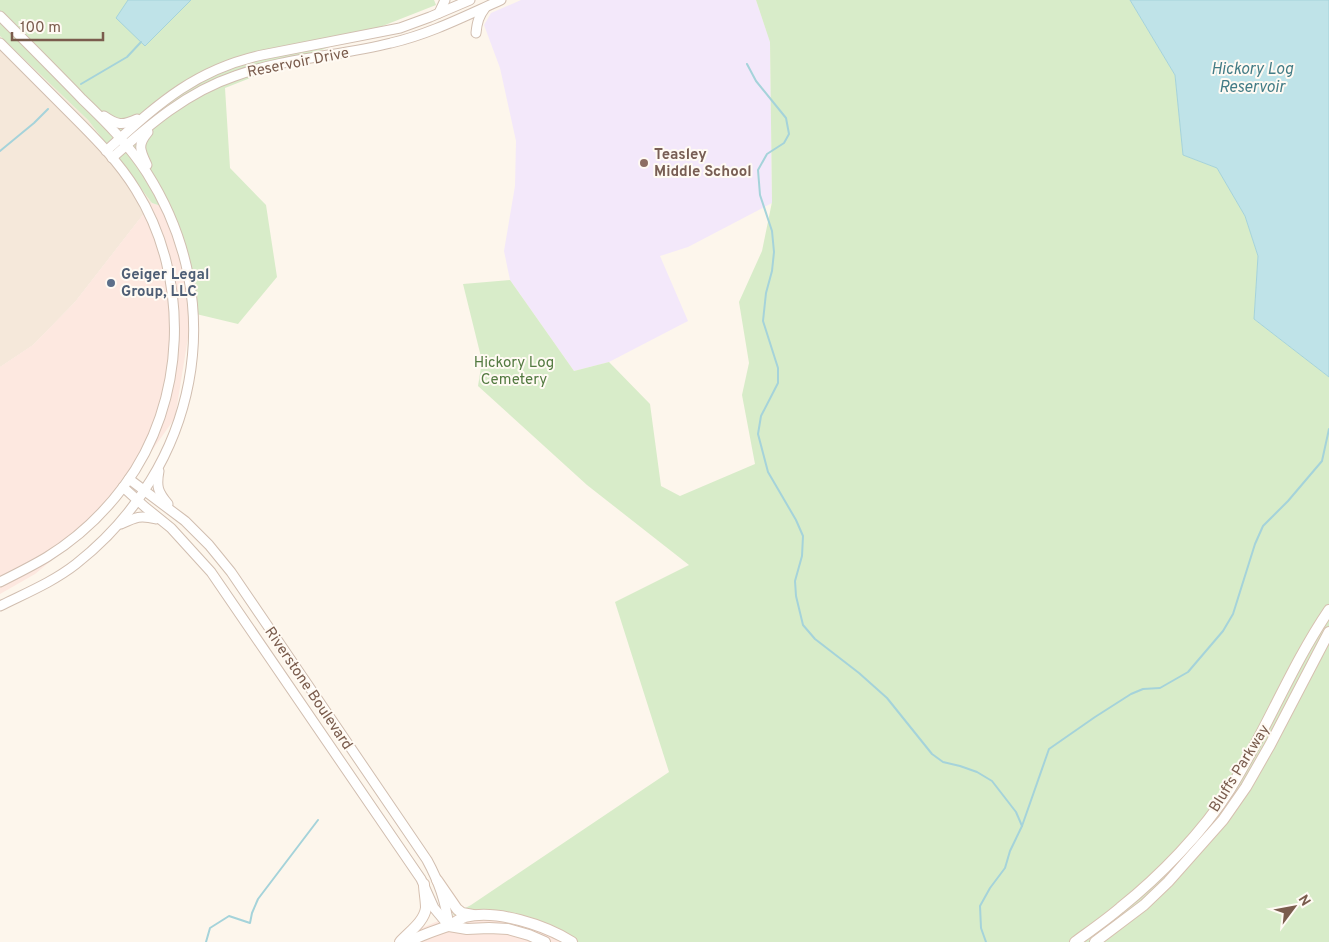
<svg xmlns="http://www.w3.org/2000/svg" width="1329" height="942" viewBox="0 0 1329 942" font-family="Overpass,sans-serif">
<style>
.residential{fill:#f5e8da}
.commercial{fill:#fde8e0}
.education{fill:#f3e8fa}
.green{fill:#d8ecc9}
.water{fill:#bfe3e8;stroke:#a5d3da}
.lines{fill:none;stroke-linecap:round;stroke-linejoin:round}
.stream{stroke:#a5d3da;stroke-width:2}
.tertiary-casing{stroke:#d1beb0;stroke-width:11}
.secondary-casing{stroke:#d6c0b0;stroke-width:12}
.tertiary{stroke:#fff;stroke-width:9}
.secondary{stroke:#fff;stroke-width:10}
.education-dot{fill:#8d6e63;stroke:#fffaf3;stroke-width:2}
.service-dot{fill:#5c6f8a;stroke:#fffaf3;stroke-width:2}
.labels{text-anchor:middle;stroke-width:4;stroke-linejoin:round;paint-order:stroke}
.street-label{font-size:15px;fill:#7a5c4d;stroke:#fffaf3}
.education-label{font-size:15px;font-weight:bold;fill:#785e54;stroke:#fffaf3;text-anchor:start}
.service-label{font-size:15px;font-weight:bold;fill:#4e5e75;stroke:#fffaf3;text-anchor:start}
.park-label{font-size:15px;fill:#537a41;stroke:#fffaf3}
.water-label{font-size:16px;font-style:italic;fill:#437c86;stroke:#fffaf3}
</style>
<rect width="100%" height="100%" fill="#fdf6ec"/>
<!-- residential -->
<path class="residential" d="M 0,36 L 88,120 L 152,203 L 75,302 L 33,345 L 0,367 Z"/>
<!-- commercial -->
<g class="commercial">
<path d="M 152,203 L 167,208 L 184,253 L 192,313 L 175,418 L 106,515 L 35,574 L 0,594 L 0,367 L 33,345 L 75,302 Z"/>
<path d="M 452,915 L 514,919 L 563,942 L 395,942 L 401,937 Z"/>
</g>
<!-- education -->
<path class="education" d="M 521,0 L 756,0 L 770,41 L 772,203 L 688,247 L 660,256 L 688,321 L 609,362 L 574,371 L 510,280 L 504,251 L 515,186 L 516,141 L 500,68 L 484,25 L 491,13 Z"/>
<!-- green -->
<g class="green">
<path d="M 0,0 L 434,0 L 436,5 L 225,88 L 230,168 L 266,205 L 277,277 L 238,324 L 192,313 L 184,253 L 167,208 L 152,203 L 88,120 L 0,36 Z"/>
<path d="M 756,0 L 1130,0 L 1175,75 L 1183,155 L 1217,168 L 1245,216 L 1258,256 L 1254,319 L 1329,377 L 1329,942 L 563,942 L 514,919 L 452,915 L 471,905 L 669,772 L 615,602 L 689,565 L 587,485 L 478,386 L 482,361 L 463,284 L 510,280 L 574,371 L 609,362 L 650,404 L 661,486 L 680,496 L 755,464 L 742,395 L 749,363 L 739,302 L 762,251 L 772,202 L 770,42 Z"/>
</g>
<!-- water -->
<g class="water">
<path d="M 128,0 L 191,0 L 145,46 L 116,18 Z"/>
<path d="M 1130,0 L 1329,0 L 1329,377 L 1254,319 L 1258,256 L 1245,216 L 1217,168 L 1183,155 L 1175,75 Z"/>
</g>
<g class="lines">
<!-- stream -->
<g class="stream">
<path d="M 747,64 L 756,81 L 786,118 L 789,134 L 784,143 L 767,154 L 758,170 L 760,195 L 772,231 L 774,252 L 772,271 L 766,293 L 763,321 L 778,368 L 778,383 L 761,416 L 758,434 L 768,472 L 796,520 L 803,536 L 802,556 L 795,581 L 796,596 L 803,625 L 815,639 L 859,673 L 887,698 L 932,754 L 943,762 L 960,766 L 977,772 L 992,781 L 1016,812 L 1022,826"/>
<path d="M 81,84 L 127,57 L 141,42"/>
<path d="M 0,151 L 34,123 L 48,109"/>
<path d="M 206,942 L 210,928 L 229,916 L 250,923 L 252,913 L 258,899 L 318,820"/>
<path d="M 986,942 L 981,928 L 980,906 L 990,888 L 1005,868 L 1010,851 L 1022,826 L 1049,749 L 1095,717 L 1131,694 L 1143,689 L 1160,688 L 1188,672 L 1223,631 L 1233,614 L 1255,544 L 1263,526 L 1288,501 L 1322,461 L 1329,429"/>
</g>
<!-- tertiary casing -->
<g class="tertiary-casing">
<g id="tertiary">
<path d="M 439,13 L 445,0"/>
<path d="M 0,16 C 28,44 55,71 82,99 C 106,122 129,145 147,173 C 231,305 198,468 76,564 C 53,582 26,593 0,606"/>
<path d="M 476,33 C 477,22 479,16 485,8"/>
<path d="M 0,43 C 24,67 48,91 72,115 C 95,138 119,162 136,190 C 191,278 187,402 124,486 C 104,513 76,539 47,557 C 32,566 16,574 0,582"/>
<path d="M 104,116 C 117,125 122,126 137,119"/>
<path d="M 106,151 C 156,106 193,70 262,55 L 400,28 L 430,17 L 470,0"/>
<path d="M 112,158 C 149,125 187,92 235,76 C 284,58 340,56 391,43 C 430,34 465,16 501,0"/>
<path d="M 147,165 C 140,150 137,145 148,132"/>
<path d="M 159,471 C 156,487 158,492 168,504"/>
<path d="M 129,479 L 185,521 L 209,545 L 231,572 L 427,860 C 439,882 445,900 449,926"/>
<path d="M 123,487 L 145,507 L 171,528 L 211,572 L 421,879 L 434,908 L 449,926"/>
<path d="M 121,524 C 136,517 140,515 156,519"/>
</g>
</g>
<!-- secondary casing -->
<g class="secondary-casing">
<g id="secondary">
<path d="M 437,880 L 457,909 L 462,913 L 473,915"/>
<path d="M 449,926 L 467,929 L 489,928 L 508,929 L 529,935 L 545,942"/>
<path d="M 400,942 C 409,932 424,922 426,908 C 426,900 424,891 424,884"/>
<path d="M 408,942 C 421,935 434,931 448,926 C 453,924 459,919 465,917 C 496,909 545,925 572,942"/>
<path d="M 1075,942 C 1090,931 1106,920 1120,908 C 1160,876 1203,832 1230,789 C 1266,731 1291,666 1329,610"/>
<path d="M 1095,942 L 1144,905 L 1168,882 L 1223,820 L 1246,787 L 1270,745 L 1329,632"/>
</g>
</g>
<!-- tertiary -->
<use href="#tertiary" class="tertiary"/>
<!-- secondary -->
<use href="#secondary" class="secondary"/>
</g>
<!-- markers -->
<circle class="education-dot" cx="644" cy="163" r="5"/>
<circle class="service-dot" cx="111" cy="283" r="5"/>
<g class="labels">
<!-- street labels -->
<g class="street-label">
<text transform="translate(298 62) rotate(-11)" y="5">Reservoir Drive</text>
<text transform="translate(309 688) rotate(56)" y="5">Riverstone Boulevard</text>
<text transform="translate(1239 768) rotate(-58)" y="5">Bluffs Parkway</text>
</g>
<!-- education labels -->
<g class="education-label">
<text x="654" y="159">Teasley<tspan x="654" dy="17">Middle School</tspan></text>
</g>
<!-- service labels -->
<g class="service-label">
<text x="121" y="279">Geiger Legal<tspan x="121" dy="17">Group, LLC</tspan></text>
</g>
<!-- park labels -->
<g class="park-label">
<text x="514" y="367">Hickory Log<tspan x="514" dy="17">Cemetery</tspan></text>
</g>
<!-- water labels -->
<g class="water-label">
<text x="1252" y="74">Hickory Log<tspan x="1252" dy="18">Reservoir</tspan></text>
</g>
</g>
<!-- north arrow -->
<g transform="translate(1294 907) rotate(58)" stroke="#fffaf3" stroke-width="4" paint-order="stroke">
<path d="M0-4L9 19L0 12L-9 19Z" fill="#7a5c4d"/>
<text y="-8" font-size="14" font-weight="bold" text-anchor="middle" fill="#7a5c4d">N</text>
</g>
<!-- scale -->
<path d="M12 32v8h91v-8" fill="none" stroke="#7a5c4d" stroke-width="2.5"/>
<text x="20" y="32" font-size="15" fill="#7a5c4d" stroke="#fffaf3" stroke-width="4" paint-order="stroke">100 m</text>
</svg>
